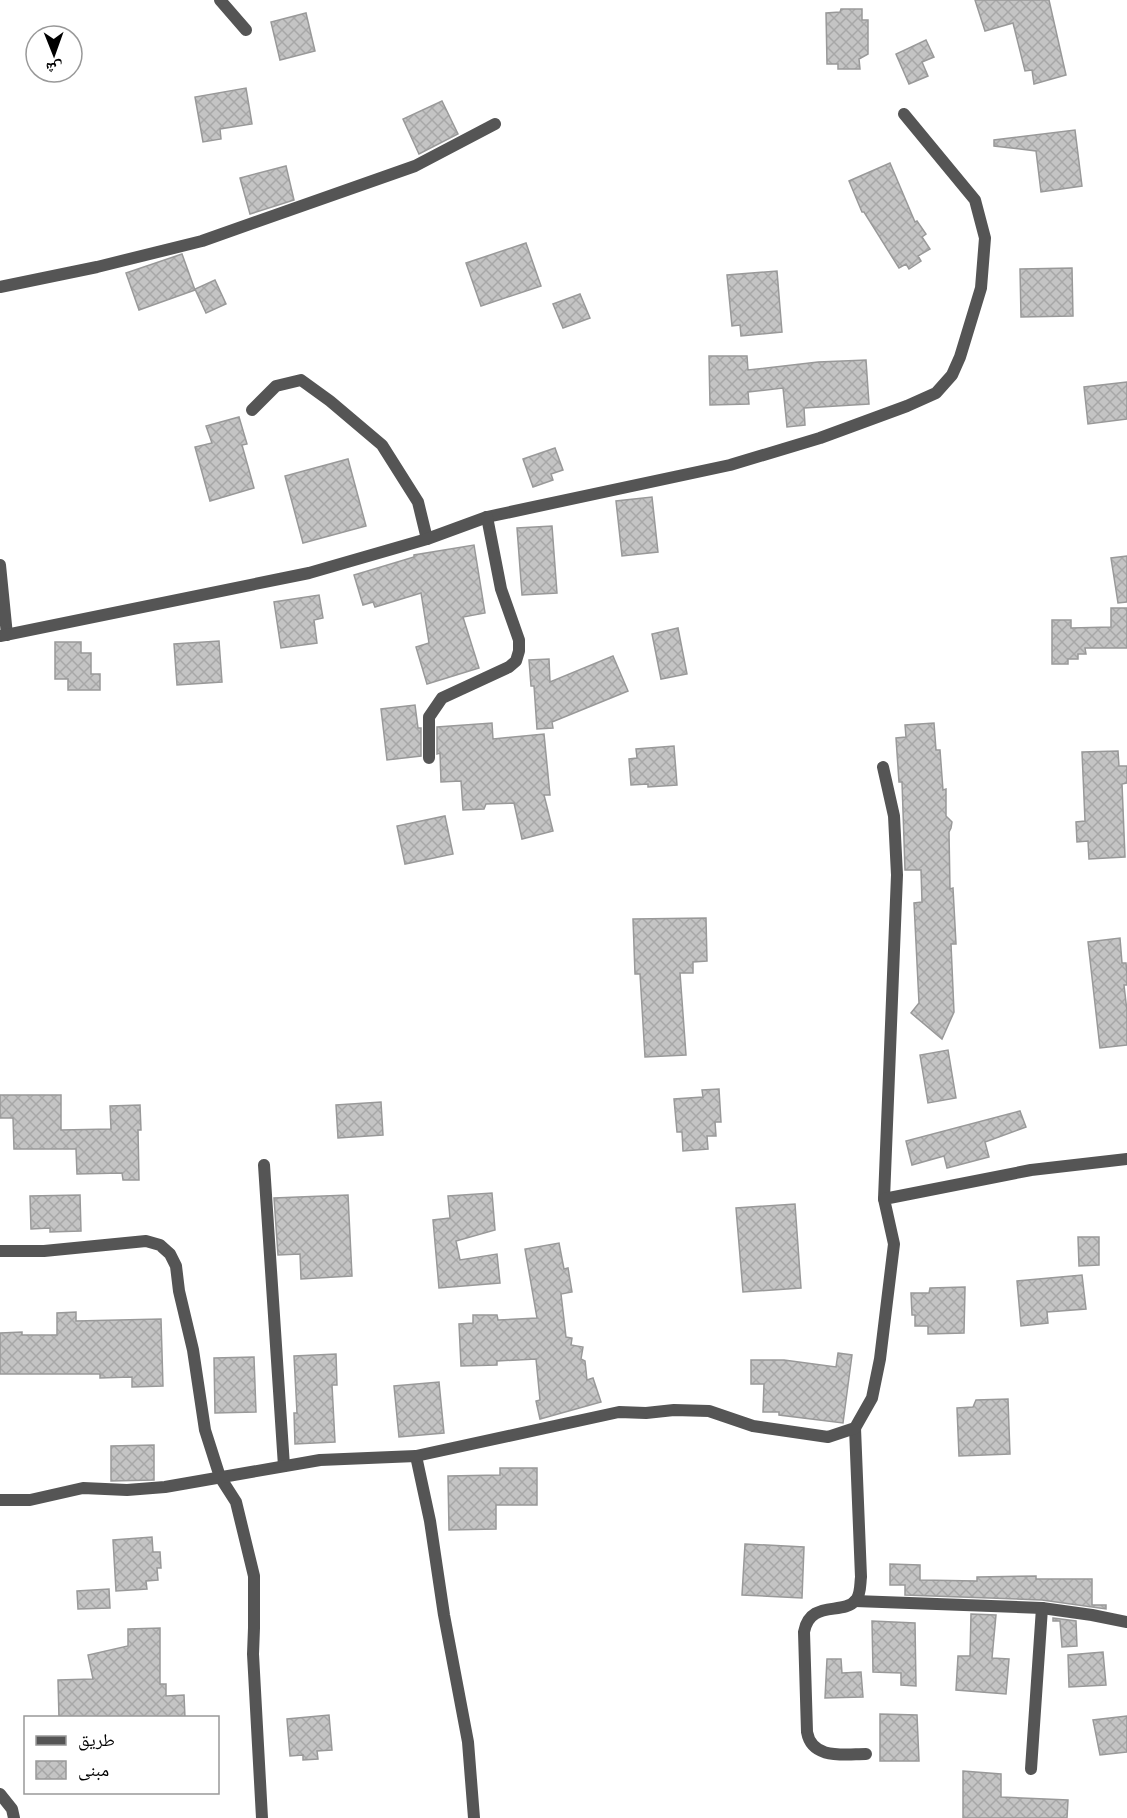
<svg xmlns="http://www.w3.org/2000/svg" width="1127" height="1818" viewBox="0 0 1127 1818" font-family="'Titillium Web','Noto Naskh Arabic',sans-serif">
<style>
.building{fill:url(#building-cross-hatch);stroke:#999;stroke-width:1.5}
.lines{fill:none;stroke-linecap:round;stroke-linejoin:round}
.street{stroke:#555;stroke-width:12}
</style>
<defs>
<pattern id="building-cross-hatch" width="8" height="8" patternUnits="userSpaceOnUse" patternTransform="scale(1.5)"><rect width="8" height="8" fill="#c4c4c4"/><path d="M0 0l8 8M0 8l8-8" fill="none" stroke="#a7a7a7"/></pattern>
</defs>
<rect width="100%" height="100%" fill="#fff"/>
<!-- building -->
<g class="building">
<path d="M 975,0 L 1049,0 L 1066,75 L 1034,84 L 1032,70 L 1025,71 L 1013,23 L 985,31 Z"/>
<path d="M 841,9 L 862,9 L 862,20 L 868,20 L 868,54 L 859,59 L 860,69 L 838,69 L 838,64 L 827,64 L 826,13 L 840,12 Z"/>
<path d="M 306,13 L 315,51 L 280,60 L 271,22 Z"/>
<path d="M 926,40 L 934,57 L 922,62 L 928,76 L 909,84 L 896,54 Z"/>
<path d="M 246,88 L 252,124 L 220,129 L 221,139 L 203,142 L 195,97 Z"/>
<path d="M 442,101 L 458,134 L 419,154 L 403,119 Z"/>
<path d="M 1075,130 L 1082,186 L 1041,192 L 1036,151 L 994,146 L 994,140 Z"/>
<path d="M 890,163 L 915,222 L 917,221 L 926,234 L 922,237 L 930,249 L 918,256 L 921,261 L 909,269 L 906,264 L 899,268 L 864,212 L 862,212 L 849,181 Z"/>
<path d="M 286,166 L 294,200 L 250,214 L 240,178 Z"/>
<path d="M 526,243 L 541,286 L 481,306 L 466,263 Z"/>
<path d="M 182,254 L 195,290 L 139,310 L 126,273 Z"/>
<path d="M 1072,268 L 1073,316 L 1021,317 L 1020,269 Z"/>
<path d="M 777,271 L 782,332 L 741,336 L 740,325 L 732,326 L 727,275 Z"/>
<path d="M 215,280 L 226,304 L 206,313 L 195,289 Z"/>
<path d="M 580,294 L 590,318 L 563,328 L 553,304 Z"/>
<path d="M 709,356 L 747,356 L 748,370 L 818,362 L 866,360 L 869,404 L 804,408 L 805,425 L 787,427 L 783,388 L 748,392 L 749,404 L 710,405 Z"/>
<path d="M 1127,382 L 1127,419 L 1088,424 L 1084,387 Z"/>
<path d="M 239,417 L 247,444 L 242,445 L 254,488 L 210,501 L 195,447 L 212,443 L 206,426 Z"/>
<path d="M 555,448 L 563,470 L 551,474 L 553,480 L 533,487 L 523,459 Z"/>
<path d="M 348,459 L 366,526 L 303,543 L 285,476 Z"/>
<path d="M 652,497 L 658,552 L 622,556 L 616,501 Z"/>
<path d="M 552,526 L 557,593 L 522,595 L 517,528 Z"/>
<path d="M 474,545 L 485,613 L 463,617 L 479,668 L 427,684 L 416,647 L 429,643 L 421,593 L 375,607 L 373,602 L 363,605 L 354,575 L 414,557 L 414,555 Z"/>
<path d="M 1127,556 L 1127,602 L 1118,603 L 1111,558 Z"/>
<path d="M 319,595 L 323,618 L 314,620 L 317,643 L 281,648 L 274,602 Z"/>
<path d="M 1111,608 L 1127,608 L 1127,648 L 1085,648 L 1086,654 L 1078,654 L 1078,659 L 1068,659 L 1068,664 L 1052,664 L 1052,620 L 1071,620 L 1071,628 L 1111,627 Z"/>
<path d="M 678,628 L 687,674 L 661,679 L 652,634 Z"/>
<path d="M 219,641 L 222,682 L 177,685 L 174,644 Z"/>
<path d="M 55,642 L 81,642 L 81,653 L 91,653 L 91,674 L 100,674 L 100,690 L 68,690 L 68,679 L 55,679 Z"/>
<path d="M 613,656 L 628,691 L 552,722 L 553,728 L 537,729 L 534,686 L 531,686 L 529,660 L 549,659 L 550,682 Z"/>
<path d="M 415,705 L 418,728 L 421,728 L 421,756 L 387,760 L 381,709 Z"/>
<path d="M 492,723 L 493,739 L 544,734 L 550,795 L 544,795 L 553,831 L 522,839 L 514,803 L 486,804 L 484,809 L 463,810 L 461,781 L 441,782 L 440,753 L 437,754 L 437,727 Z"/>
<path d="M 934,723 L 936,750 L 940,750 L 943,790 L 946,789 L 946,816 L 952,822 L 951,828 L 949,832 L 950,889 L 953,888 L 956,944 L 951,944 L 954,1012 L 942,1039 L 911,1013 L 919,1003 L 914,903 L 922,902 L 921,870 L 905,870 L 902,782 L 899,782 L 896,738 L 906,737 L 905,725 Z"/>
<path d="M 674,746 L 677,785 L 648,787 L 648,784 L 631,785 L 629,759 L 637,758 L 636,749 Z"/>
<path d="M 1118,751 L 1119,766 L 1127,766 L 1127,783 L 1122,784 L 1125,857 L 1089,859 L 1088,841 L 1077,842 L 1076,822 L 1085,821 L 1082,752 Z"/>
<path d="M 445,816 L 453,854 L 405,864 L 397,826 Z"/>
<path d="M 706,918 L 707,961 L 693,962 L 693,973 L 680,973 L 686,1055 L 645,1057 L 640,974 L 635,974 L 633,919 Z"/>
<path d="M 1120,938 L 1122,963 L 1126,963 L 1127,975 L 1127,985 L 1124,985 L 1127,1011 L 1127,1045 L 1100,1048 L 1088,942 Z"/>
<path d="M 948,1050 L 956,1098 L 928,1103 L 920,1055 Z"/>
<path d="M 719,1089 L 721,1122 L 715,1122 L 716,1136 L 707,1136 L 708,1149 L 683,1151 L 682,1132 L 677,1132 L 674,1099 L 703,1097 L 702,1090 Z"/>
<path d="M 0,1095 L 61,1095 L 61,1130 L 111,1129 L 110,1106 L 140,1105 L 141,1130 L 138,1130 L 139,1180 L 123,1180 L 122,1173 L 77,1174 L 76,1149 L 14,1149 L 13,1118 L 0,1118 Z"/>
<path d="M 381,1102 L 383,1135 L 338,1138 L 336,1105 Z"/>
<path d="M 1020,1111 L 1026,1127 L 985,1142 L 989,1157 L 947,1168 L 944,1156 L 912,1165 L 906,1141 Z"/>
<path d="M 492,1193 L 495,1230 L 456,1241 L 460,1260 L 497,1254 L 500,1283 L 439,1288 L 433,1220 L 450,1218 L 448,1196 Z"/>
<path d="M 80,1195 L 81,1231 L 50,1232 L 50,1228 L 31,1229 L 30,1196 Z"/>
<path d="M 348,1195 L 352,1276 L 301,1279 L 300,1254 L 278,1255 L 274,1198 Z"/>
<path d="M 795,1204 L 801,1288 L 743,1292 L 736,1208 Z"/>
<path d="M 1078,1237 L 1099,1237 L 1099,1265 L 1079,1266 Z"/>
<path d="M 559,1243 L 564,1269 L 568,1268 L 572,1292 L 561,1294 L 566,1337 L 572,1338 L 571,1345 L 583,1347 L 581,1359 L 585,1361 L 587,1380 L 593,1378 L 601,1402 L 540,1419 L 536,1401 L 540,1400 L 536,1359 L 497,1361 L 497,1365 L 461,1366 L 459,1324 L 473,1323 L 473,1315 L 497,1315 L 498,1320 L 537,1318 L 525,1249 Z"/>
<path d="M 1082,1275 L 1086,1309 L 1047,1312 L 1048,1323 L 1021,1326 L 1017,1281 Z"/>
<path d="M 965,1287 L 964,1333 L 928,1334 L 928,1326 L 915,1326 L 915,1315 L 912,1315 L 911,1293 L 929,1293 L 930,1288 Z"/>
<path d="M 76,1312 L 76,1321 L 161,1319 L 163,1386 L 132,1387 L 132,1377 L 100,1378 L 100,1374 L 0,1374 L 0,1333 L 22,1332 L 22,1335 L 57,1335 L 57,1313 Z"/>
<path d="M 838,1353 L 852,1355 L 843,1423 L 779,1415 L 779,1412 L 763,1412 L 764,1384 L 751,1384 L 751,1360 L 784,1360 L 836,1367 Z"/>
<path d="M 336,1354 L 337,1385 L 332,1385 L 335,1442 L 295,1444 L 294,1413 L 297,1413 L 294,1356 Z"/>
<path d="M 254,1357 L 256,1412 L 215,1413 L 214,1358 Z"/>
<path d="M 439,1382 L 444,1433 L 399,1437 L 394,1386 Z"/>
<path d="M 1008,1399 L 1010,1454 L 959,1456 L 957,1408 L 973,1407 L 976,1400 Z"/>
<path d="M 154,1445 L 154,1480 L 111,1481 L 111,1446 Z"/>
<path d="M 500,1468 L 537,1468 L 537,1505 L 496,1505 L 496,1529 L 449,1530 L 448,1476 L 500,1475 Z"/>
<path d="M 152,1537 L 153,1552 L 160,1552 L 161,1568 L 157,1568 L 158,1580 L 146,1581 L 147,1589 L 116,1591 L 113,1540 Z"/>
<path d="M 745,1544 L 804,1547 L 802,1598 L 742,1595 Z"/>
<path d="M 890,1564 L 920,1565 L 920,1580 L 977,1581 L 977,1577 L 1036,1576 L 1036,1579 L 1092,1579 L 1092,1605 L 1106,1605 L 1106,1609 L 1042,1600 L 905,1595 L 905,1585 L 890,1585 Z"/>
<path d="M 109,1589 L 110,1608 L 78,1609 L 77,1591 Z"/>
<path d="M 971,1614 L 996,1615 L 992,1658 L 1009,1659 L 1006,1694 L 956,1690 L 958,1656 L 970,1656 Z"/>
<path d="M 1053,1618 L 1076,1621 L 1077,1646 L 1062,1647 L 1060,1621 L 1053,1621 Z"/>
<path d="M 872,1621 L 915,1623 L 916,1686 L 901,1685 L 901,1673 L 873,1672 Z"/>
<path d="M 160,1628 L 160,1684 L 166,1684 L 166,1696 L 184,1695 L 185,1718 L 59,1718 L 58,1680 L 93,1679 L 88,1655 L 128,1646 L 128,1629 Z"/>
<path d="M 1103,1652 L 1106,1685 L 1069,1687 L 1068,1655 Z"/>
<path d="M 827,1659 L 841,1659 L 842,1673 L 861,1672 L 863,1697 L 825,1698 Z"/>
<path d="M 880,1714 L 917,1715 L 919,1761 L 880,1761 Z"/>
<path d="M 329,1715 L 332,1750 L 317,1751 L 318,1759 L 303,1760 L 303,1755 L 290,1756 L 287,1719 Z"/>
<path d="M 1127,1716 L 1127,1752 L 1100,1755 L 1093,1720 Z"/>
<path d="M 963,1771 L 1001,1774 L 1001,1797 L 1068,1800 L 1067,1818 L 963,1818 Z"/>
</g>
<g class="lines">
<!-- street -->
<g class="street">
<path d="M 220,0 L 246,30"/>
<path d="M 0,287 L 97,267 L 202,241 L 415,166 L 495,124"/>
<path d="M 252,410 L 276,386 L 301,380 L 330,401 L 382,445 L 418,502 L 427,539"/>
<path d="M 0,565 L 7,635"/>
<path d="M 0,636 L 309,573 L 427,539 L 487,517 L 730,465 L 820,438 L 907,406 L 936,393 L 952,375 L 960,357 L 981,288 L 985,238 L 975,200 L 904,114"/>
<path d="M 429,758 L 429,717 L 442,698 L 509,667 L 516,661 L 519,651 L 519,640 L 501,589 L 487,517"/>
<path d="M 883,767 L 894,816 L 897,875 L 884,1199"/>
<path d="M 264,1165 L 284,1466"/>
<path d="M 0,1251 L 44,1251 L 146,1241 L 160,1245 L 170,1254 L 176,1266 L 179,1291 L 193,1350 L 205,1430 L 220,1477 L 236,1502 L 254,1576 L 254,1628 L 253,1654 L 262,1818"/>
<path d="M 855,1428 L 861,1577 C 860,1584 861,1594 856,1600 C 843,1616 810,1599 804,1632 L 807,1732 C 812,1760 844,1754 866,1754"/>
<path d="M 416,1456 L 430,1521 L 444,1615 L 468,1742 L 474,1818"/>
<path d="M 0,1500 L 30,1500 L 83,1488 L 127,1490 L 165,1487 L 320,1460 L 416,1456 L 619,1412 L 646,1413 L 674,1410 L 709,1411 L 753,1426 L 828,1437 L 855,1428 L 872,1398 L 880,1359 L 894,1244 L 884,1199 L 1031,1170 L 1127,1159"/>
<path d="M 855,1601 L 1042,1608 L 1092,1615 L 1127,1622"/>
<path d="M 1031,1769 L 1042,1608"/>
<path d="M 0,1794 L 12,1809 L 14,1818"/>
</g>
</g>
<!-- legend -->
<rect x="24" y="1716" width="195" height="78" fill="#ffffff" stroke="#999999" stroke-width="1.5"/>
<rect x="36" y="1736" width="30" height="9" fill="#555555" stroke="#999999" stroke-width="1.5"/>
<text x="78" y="1746" font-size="18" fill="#000000">طريق</text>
<rect x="36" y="1761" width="30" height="18" fill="url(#building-cross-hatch)" stroke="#999999" stroke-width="1.5"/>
<text x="78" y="1776" font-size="18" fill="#000000">مبنى</text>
<!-- north arrow -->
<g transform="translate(54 54) rotate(179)"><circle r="28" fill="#ffffff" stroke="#999999" stroke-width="1.5"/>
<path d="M0-4.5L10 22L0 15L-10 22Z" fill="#000000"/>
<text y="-9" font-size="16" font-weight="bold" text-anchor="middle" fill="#000000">ش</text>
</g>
</svg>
